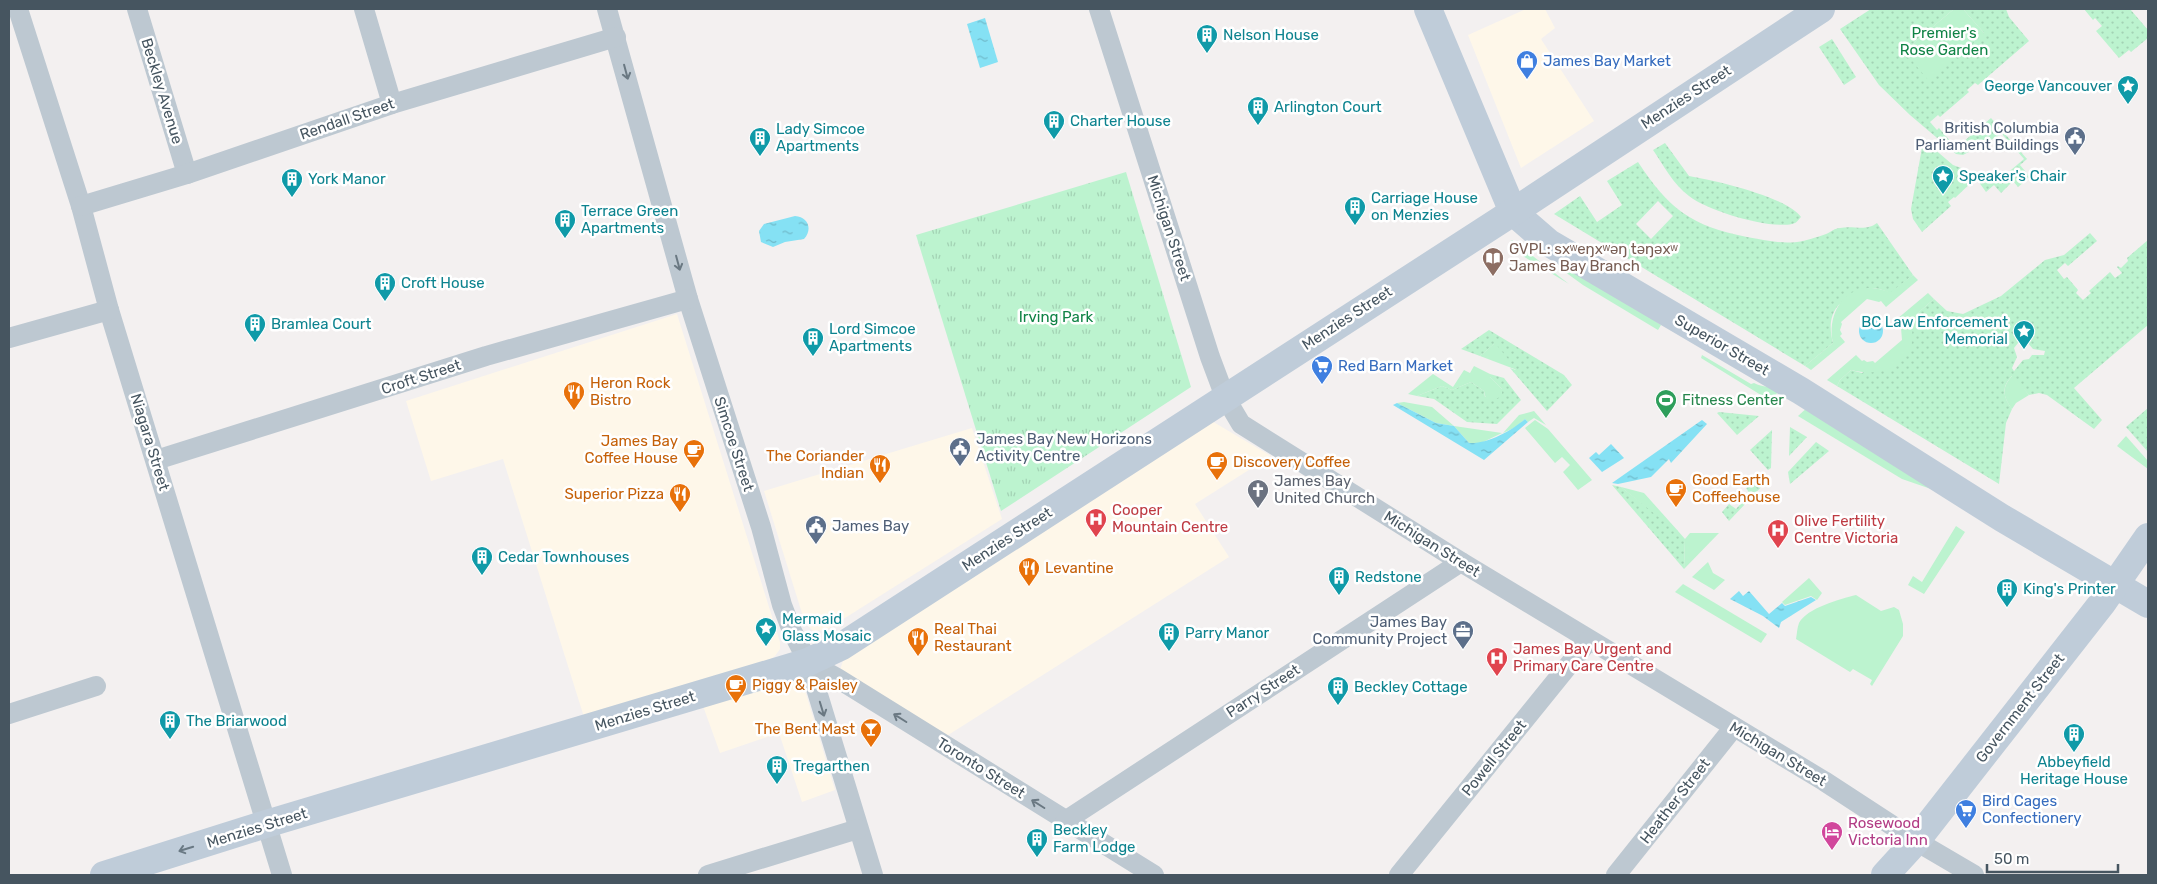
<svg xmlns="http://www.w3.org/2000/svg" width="2157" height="884" viewBox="0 0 2157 884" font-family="Rubik,sans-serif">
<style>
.commercial{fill:#fef7e9}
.grass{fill:url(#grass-dots);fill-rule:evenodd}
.park{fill:url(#park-tufts)}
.garden{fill:#bcf3cf}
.water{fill:url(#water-ripples)}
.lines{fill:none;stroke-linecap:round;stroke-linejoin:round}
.street{stroke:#bdc8d1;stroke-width:20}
.secondary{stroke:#bfccd9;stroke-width:28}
.oneway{stroke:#6a7882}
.oneway2{stroke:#6a7984}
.labels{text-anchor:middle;stroke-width:5;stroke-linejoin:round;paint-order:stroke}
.park-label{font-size:15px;fill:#0f8345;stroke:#fff}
.culture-label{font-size:15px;fill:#0d838f;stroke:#fff;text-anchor:start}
.shop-label{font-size:15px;fill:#366cbe;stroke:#fff;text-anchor:start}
.street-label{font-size:15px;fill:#465560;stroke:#fff}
.service-label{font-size:15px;fill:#4e5e75;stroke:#fff;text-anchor:end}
.education-label{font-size:15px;fill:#785e54;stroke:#fff;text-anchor:start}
.food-label{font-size:15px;fill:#c56008;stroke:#fff;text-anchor:start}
.leisure-label{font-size:15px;fill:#27864d;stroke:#fff;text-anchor:start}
.worship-label{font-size:15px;fill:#5b616d;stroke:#fff;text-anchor:start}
.health-label{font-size:15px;fill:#be3a42;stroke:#fff;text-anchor:start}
.hotel-label{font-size:15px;fill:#b23c85;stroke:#fff;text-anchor:start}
</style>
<defs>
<pattern id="grass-dots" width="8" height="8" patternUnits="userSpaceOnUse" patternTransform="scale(1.25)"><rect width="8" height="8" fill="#bcf3cf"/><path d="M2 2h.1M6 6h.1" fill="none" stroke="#a3d2b4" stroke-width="1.8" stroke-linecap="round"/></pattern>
<pattern id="park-tufts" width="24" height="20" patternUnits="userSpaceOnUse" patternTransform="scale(1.25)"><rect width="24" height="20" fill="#bcf3cf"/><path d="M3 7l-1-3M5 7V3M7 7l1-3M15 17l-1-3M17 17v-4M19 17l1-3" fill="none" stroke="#a3d2b4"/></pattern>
<pattern id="water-ripples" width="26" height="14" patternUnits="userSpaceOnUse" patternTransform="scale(1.25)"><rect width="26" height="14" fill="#85e1f4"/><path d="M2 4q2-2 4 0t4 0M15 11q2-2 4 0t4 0" fill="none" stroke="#6fb9c9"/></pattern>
</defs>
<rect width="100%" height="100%" fill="#f3f0f0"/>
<!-- commercial -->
<g class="commercial">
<path d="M 1526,9 L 1545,9 L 1555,28 L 1541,39 L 1594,121 L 1521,168 L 1468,35 Z"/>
<path d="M 677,314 L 780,642 L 780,649 L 775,656 L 769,660 L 584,717 L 503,459 L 431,481 L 406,401 Z"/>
<path d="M 1210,420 L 1271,456 L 1195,504 L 1229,557 L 945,737 L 840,670 L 843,661 Z"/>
<path d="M 972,428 L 1002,519 L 826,630 L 813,631 L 805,623 L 764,491 Z"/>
<path d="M 799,679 L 803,684 L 835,790 L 802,802 L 779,733 L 720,753 L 703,706 Z"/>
</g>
<!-- grass -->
<g class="grass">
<path d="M 1871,9 L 1954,9 L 1904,51 L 1984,33 L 1963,9 L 2006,9 L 2009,17 L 2029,41 L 1978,85 L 1975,83 L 1967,90 L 1969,92 L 1940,117 L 1938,115 L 1930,122 L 1937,130 L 1939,128 L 1951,142 L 1948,144 L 1955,152 L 1963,145 L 1962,143 L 1991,118 L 2027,159 L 2020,165 L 2030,177 L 2018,187 L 2013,181 L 2001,193 L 1994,185 L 1986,192 L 1976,178 L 1955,198 L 1954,197 L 1948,202 L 1951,206 L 1922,232 L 1913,219 L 1911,209 L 1923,142 L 1926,142 L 1953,165 L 1972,172 L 1996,176 L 2005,175 L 2024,159 L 2002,134 L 1963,155 L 1956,154 L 1910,115 L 1879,85 L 1840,29 Z"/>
<path d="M 2084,9 L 2130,9 L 2148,30 L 2148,38 L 2131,52 L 2129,50 L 2119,58 L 2096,31 L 2102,26 L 2095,18 L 2093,20 Z"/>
<path d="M 1832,39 L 1856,77 L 1844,85 L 1819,47 Z"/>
<path d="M 1665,143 L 1689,176 C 1713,180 1788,197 1801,217 C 1798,220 1797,223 1792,224 C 1768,229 1708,211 1689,196 C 1673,184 1664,166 1653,150 Z"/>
<path d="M 1638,162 C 1669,209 1691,226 1747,237 C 1764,240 1780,244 1797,242 C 1806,241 1817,237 1826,234 C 1831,232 1835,228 1840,228 C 1854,225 1865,232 1877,223 L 1913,275 L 1891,293 C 1885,291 1878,288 1872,288 C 1868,288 1864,290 1861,292 C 1835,300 1826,317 1833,343 L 1805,366 L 1554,214 L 1580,196 L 1597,222 L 1622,205 L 1607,181 ZM 1658,201 L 1673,216 L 1651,239 L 1636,224 Z"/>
<path d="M 2090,233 L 2097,241 L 2068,266 L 2065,263 L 2057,270 L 2064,279 L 2067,277 L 2078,290 L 2076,293 L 2083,300 L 2091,293 L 2089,291 L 2110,272 L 2115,278 L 2122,273 L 2117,267 L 2118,266 L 2121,268 L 2128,261 L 2127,258 L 2148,240 L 2148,325 L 2074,388 L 2102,420 L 2094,429 L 2047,395 L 2039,393 L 2029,395 L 2012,376 C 2001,387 2003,397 2012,409 L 2006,423 L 1999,484 L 1837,386 L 1840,380 L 1851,370 L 1862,373 L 1912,340 L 1912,318 L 1934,299 L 1947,311 L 1963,314 L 2001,296 L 2045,260 L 2064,255 ZM 2021,335 L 2033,349 L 2045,351 L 2044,355 L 2032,355 L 2029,359 L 2023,360 L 2014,371 L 2012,368 L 2017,357 L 2014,348 L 2018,343 L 2018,336 Z"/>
<path d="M 1489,330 L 1564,375 L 1572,385 L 1547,411 L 1510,368 L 1516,370 L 1494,344 L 1480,356 L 1461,349 Z"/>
<path d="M 1490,374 L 1504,378 L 1521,400 L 1497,424 L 1467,422 L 1434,399 L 1417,396 L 1442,386 L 1452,390 L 1471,382 L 1484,391 L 1485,397 L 1502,389 L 1490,377 Z"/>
<path d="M 2148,408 L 2148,452 L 2126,427 Z"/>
<path d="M 1719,412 L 1759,416 L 1737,435 L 1717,413 Z"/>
<path d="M 1790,427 L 1807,437 L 1789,456 Z"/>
<path d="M 1772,430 L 1771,468 L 1768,470 L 1750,450 Z"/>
<path d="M 1816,442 L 1829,451 L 1790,484 L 1788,472 Z"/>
<path d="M 1761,478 L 1765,483 L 1729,521 L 1722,512 L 1729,504 L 1736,509 L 1750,494 L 1746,488 Z"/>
<path d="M 1612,485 L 1621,487 L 1678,531 L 1685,539 L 1684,569 Z"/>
</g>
<!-- park -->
<path class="park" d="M 1126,172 L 1191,387 L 1001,511 L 916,235 Z"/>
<!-- garden -->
<g class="garden">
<path d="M 1954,9 L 1963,9 L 1984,33 L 1928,80 L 1904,51 Z"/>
<path d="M 1512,240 L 1569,284 L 1508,247 Z"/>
<path d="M 1562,266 L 1636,307 L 1661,325 L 1658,330 L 1583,285 L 1561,269 Z"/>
<path d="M 1913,275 L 1918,280 L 1886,307 L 1881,301 L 1879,302 L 1867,299 L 1841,322 L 1842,324 L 1840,330 L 1842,334 L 1840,336 L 1845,342 L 1811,370 L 1805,366 L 1833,343 C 1827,317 1841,287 1872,288 C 1878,288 1885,291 1891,292 Z"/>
<path d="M 1928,293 L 1934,299 L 1912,318 C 1911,327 1914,338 1911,346 C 1902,372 1874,376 1851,370 L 1840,380 L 1837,386 L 1827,380 L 1856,355 L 1862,361 L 1864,360 L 1867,362 L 1873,361 L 1875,363 L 1902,340 L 1901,328 L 1903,326 L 1897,319 Z"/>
<path d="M 1495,343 L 1517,370 L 1480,356 Z"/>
<path d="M 1702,355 L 1751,384 L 1754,383 C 1763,388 1772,386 1781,390 L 1769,400 L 1701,358 Z"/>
<path d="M 1474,366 L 1490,374 L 1490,377 L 1502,389 L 1502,396 L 1487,403 L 1484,391 L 1471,382 L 1452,390 L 1442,386 L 1417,396 L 1408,394 L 1433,374 L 1453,387 L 1464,370 L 1470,373 Z"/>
<path d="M 2013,375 L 2029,395 L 2016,403 L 2012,409 C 2003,397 2001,387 2013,375 Z"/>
<path d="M 1404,402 L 1432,407 L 1454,426 L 1502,433 L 1479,444 L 1469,443 L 1454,426 L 1436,423 L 1397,403 Z"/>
<path d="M 1809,406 L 1931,489 L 1902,479 L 1798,416 Z"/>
<path d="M 1534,411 L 1546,425 L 1534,418 L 1528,422 L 1525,419 L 1516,427 L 1503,433 L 1519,415 Z"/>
<path d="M 1535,420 L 1548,429 L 1592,480 L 1578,490 L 1563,472 L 1570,465 L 1562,457 L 1555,463 L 1525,428 Z"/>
<path d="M 2126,436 L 2148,461 L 2148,469 L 2117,446 Z"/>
<path d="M 1621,487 L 1644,493 L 1678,531 L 1676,531 Z"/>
<path d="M 1956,526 L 1965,532 L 1924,594 L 1908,585 L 1913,576 L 1922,582 Z"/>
<path d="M 1690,533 L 1719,533 L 1684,569 L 1685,539 Z"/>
<path d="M 1708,562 L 1713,573 L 1725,580 L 1714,590 L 1692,577 Z"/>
<path d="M 1809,578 L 1822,593 L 1817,600 L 1811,596 L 1785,605 L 1782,602 Z"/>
<path d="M 1683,584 L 1767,634 L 1761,643 L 1675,592 Z"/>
<path d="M 1856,595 L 1881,611 L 1894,607 L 1899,610 L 1903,624 L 1903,636 L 1872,686 L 1870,684 L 1872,680 L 1853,669 L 1850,672 L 1796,639 C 1797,634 1797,628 1799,623 C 1807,608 1840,599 1856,595 Z"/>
</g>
<!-- water -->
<g class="water">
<path d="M 985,18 L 998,62 L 980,68 L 967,24 Z"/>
<path d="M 795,216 C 808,217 813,229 804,239 L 785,242 L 773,247 L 761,242 L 759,231 L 764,224 Z"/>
<circle cx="1871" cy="331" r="12"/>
<path d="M 1397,403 L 1436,423 L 1454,426 L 1469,443 C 1488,444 1511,431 1525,419 L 1528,422 L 1484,460 L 1393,405 Z"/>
<path d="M 1702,420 L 1707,424 L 1671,463 L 1669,459 L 1651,477 L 1618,484 L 1612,483 Z"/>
<path d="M 1611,444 L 1624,458 L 1602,472 L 1589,458 L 1596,452 L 1599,455 Z"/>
<path d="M 1739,591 L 1743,596 L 1749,591 L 1769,614 L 1782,603 L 1785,606 L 1811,597 L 1816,600 L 1781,622 L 1779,628 L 1763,616 L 1730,599 Z"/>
</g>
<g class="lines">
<!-- street -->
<g class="street">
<path d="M 18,9 L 81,206 L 109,310 L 282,875"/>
<path d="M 137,9 L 187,174"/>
<path d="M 364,9 L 392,104"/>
<path d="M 607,9 L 688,299 L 761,527 L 782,605 L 792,631 L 808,662 L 873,875"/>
<path d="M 1099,9 L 1210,357 L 1225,397 L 1241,424 L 1461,562 L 1824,781 L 1916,841 L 1974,875"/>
<path d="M 81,206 L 187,174 L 392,104 L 616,37"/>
<path d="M 9,338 L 109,310"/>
<path d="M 156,460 L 486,356 L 688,299"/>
<path d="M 808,662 L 837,678 L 1154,875"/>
<path d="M 9,714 L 96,686"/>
<path d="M 1065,821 L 1461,562"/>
<path d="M 708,875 L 858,829"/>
<path d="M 1399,875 L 1589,640"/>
<path d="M 1616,875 L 1734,727"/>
</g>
<!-- secondary -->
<g class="secondary">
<path d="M 1428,9 L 1513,212 L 1549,243 L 1801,391 L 2002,518 L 2148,604"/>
<path d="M 104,875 L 266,824 L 808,662 L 842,646 L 1513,212 L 1821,9"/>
<path d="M 1885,875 L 1916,841 L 2103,602 L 2148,537"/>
</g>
</g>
<!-- one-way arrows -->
<defs><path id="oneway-shaft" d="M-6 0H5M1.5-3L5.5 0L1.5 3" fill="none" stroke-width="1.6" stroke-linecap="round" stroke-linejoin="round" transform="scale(1.25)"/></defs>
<g class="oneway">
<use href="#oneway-shaft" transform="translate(626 72) rotate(75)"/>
<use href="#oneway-shaft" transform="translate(678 263) rotate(75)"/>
<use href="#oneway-shaft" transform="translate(822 709) rotate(73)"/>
<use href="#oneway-shaft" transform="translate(900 718) rotate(-148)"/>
<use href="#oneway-shaft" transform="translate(1038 804) rotate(-148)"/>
</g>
<use class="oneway2" href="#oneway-shaft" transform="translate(186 849) rotate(163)"/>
<!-- icons -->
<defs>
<g id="building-pin" transform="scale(1.125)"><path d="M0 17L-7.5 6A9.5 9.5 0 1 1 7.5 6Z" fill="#0f9aa8" stroke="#fff"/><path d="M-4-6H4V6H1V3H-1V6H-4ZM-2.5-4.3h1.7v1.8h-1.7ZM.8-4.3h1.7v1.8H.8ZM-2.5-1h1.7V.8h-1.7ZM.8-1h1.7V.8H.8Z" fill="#fff"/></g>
<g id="shop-pin" transform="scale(1.125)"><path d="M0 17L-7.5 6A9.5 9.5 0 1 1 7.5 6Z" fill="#3f7fe0" stroke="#fff"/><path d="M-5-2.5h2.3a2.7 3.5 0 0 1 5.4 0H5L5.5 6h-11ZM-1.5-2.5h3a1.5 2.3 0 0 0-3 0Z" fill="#fff"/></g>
<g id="sight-pin" transform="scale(1.125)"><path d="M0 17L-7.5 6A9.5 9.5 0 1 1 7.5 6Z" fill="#0f9aa8" stroke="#fff"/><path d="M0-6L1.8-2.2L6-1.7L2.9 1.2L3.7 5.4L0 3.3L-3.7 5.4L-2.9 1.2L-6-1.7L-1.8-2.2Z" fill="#fff"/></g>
<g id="civic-pin" transform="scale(1.125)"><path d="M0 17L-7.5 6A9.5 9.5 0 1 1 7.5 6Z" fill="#5c6f8a" stroke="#fff"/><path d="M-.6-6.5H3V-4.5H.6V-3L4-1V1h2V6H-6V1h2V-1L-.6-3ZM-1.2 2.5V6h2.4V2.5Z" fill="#fff"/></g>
<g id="library-pin" transform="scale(1.125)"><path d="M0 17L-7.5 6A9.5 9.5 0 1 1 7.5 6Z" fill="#8d6e63" stroke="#fff"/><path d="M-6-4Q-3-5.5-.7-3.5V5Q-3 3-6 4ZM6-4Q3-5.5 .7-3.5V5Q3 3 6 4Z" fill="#fff"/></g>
<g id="supermarket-pin" transform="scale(1.125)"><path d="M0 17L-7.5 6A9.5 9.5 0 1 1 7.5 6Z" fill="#3f7fe0" stroke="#fff"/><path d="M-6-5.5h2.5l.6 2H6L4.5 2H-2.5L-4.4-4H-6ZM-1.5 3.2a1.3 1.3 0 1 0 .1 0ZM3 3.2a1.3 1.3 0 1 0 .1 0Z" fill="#fff"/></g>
<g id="restaurant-pin" transform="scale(1.125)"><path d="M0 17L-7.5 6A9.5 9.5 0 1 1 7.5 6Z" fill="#e8710a" stroke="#fff"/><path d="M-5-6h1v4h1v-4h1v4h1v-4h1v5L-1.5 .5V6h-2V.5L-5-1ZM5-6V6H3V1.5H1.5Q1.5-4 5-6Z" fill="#fff"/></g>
<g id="stadium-pin" transform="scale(1.125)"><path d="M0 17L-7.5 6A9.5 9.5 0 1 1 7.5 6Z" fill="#2e9e5b" stroke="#fff"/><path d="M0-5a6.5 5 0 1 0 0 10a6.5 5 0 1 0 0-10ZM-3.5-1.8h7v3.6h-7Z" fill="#fff"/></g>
<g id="cafe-pin" transform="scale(1.125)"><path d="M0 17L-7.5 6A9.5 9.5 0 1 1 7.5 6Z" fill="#e8710a" stroke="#fff"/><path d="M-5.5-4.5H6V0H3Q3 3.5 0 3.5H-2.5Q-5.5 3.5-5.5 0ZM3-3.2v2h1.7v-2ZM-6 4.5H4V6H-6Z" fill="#fff"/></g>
<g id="church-pin" transform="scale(1.125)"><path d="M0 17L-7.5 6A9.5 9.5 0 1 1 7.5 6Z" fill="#6b7280" stroke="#fff"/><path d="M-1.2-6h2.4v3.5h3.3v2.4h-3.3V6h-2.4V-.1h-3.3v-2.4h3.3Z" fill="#fff"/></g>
<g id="hospital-pin" transform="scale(1.125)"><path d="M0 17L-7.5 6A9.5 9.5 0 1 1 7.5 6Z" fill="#e0444e" stroke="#fff"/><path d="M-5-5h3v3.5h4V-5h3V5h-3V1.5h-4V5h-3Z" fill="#fff"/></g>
<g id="office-pin" transform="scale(1.125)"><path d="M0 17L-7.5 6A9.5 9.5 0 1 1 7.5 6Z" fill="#5c6f8a" stroke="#fff"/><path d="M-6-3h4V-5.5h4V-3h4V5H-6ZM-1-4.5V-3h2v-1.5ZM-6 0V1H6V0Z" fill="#fff"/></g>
<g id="bar-pin" transform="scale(1.125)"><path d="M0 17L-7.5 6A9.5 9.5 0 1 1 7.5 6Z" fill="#e8710a" stroke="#fff"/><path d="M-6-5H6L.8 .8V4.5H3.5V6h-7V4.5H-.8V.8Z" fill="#fff"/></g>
<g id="hotel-pin" transform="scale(1.125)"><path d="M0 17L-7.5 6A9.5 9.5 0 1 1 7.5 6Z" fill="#d1479c" stroke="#fff"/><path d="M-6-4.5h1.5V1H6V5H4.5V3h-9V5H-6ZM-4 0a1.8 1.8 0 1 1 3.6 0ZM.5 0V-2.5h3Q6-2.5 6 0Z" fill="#fff"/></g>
</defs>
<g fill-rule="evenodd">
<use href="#building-pin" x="1207" y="35"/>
<use href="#shop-pin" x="1527" y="61"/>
<use href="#sight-pin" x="2128" y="86"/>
<use href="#building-pin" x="1258" y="107"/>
<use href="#building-pin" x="1054" y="121"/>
<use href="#civic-pin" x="2075" y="137"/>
<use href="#building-pin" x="760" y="138"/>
<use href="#sight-pin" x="1943" y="176"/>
<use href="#building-pin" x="292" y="179"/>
<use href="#building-pin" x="1355" y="207"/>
<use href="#building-pin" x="565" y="220"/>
<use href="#library-pin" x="1493" y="258"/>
<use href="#building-pin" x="385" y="283"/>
<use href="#building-pin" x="255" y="324"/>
<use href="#sight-pin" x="2024" y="331"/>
<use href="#building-pin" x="813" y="338"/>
<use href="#supermarket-pin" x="1322" y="366"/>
<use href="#restaurant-pin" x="574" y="392"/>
<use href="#stadium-pin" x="1666" y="400"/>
<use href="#civic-pin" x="960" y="448"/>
<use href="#cafe-pin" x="694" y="450"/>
<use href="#cafe-pin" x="1217" y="462"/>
<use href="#restaurant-pin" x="880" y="465"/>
<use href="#cafe-pin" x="1676" y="489"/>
<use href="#church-pin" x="1258" y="490"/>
<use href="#restaurant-pin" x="680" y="494"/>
<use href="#hospital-pin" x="1096" y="519"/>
<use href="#civic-pin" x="816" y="526"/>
<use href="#hospital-pin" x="1778" y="530"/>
<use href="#building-pin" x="482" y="557"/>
<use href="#restaurant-pin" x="1029" y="568"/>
<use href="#building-pin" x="1339" y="577"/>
<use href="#building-pin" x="2007" y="589"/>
<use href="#sight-pin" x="766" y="628"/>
<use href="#office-pin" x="1463" y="631"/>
<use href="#building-pin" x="1169" y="633"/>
<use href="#restaurant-pin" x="918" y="638"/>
<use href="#hospital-pin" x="1497" y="658"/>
<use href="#cafe-pin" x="736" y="685"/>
<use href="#building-pin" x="1338" y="687"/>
<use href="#building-pin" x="170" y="721"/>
<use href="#bar-pin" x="871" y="729"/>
<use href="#building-pin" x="2074" y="734"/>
<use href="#building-pin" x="777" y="766"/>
<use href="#supermarket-pin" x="1966" y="810"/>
<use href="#hotel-pin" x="1832" y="832"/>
<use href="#building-pin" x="1037" y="839"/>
</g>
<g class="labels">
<!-- park labels -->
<g class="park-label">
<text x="1944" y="38">Premier's<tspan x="1944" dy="17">Rose Garden</tspan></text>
<text x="1056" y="322">Irving Park</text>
</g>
<!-- culture labels -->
<g class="culture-label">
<text x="1223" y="40">Nelson House</text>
<text x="2112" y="91" text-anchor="end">George Vancouver</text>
<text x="1274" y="112">Arlington Court</text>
<text x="1070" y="126">Charter House</text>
<text x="776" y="134">Lady Simcoe<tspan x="776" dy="17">Apartments</tspan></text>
<text x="1959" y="181">Speaker's Chair</text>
<text x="308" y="184">York Manor</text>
<text x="1371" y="203">Carriage House<tspan x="1371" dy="17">on Menzies</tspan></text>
<text x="581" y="216">Terrace Green<tspan x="581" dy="17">Apartments</tspan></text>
<text x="401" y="288">Croft House</text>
<text x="2008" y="327" text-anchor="end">BC Law Enforcement<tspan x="2008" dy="17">Memorial</tspan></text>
<text x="271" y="329">Bramlea Court</text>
<text x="829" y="334">Lord Simcoe<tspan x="829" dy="17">Apartments</tspan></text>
<text x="498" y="562">Cedar Townhouses</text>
<text x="1355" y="582">Redstone</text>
<text x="2023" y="594">King's Printer</text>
<text x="782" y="624">Mermaid<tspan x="782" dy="17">Glass Mosaic</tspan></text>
<text x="1185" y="638">Parry Manor</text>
<text x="1354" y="692">Beckley Cottage</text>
<text x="186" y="726">The Briarwood</text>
<text x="2074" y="767" text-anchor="middle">Abbeyfield<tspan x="2074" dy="17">Heritage House</tspan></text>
<text x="793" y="771">Tregarthen</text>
<text x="1053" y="835">Beckley<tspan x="1053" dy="17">Farm Lodge</tspan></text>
</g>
<!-- shop labels -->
<g class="shop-label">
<text x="1543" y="66">James Bay Market</text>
<text x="1338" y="371">Red Barn Market</text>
<text x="1982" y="806">Bird Cages<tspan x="1982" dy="17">Confectionery</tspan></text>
</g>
<!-- street labels -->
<g class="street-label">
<text transform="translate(162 91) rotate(73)" y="5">Beckley Avenue</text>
<text transform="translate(1686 97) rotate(-33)" y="5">Menzies Street</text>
<text transform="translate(347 119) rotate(-19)" y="5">Rendall Street</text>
<text transform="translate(1169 228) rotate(72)" y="5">Michigan Street</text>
<text transform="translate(1347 318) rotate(-33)" y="5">Menzies Street</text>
<text transform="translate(1722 345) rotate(30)" y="5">Superior Street</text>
<text transform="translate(421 377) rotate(-18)" y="5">Croft Street</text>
<text transform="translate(150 442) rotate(73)" y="5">Niagara Street</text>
<text transform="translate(734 444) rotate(72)" y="5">Simcoe Street</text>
<text transform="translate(1007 539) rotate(-33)" y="5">Menzies Street</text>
<text transform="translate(1432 544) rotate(32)" y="5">Michigan Street</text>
<text transform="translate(1263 691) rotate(-33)" y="5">Parry Street</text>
<text transform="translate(2020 708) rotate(-52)" y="5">Government Street</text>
<text transform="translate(645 711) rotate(-17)" y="5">Menzies Street</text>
<text transform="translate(1778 754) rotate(31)" y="5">Michigan Street</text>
<text transform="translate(1494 758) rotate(-51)" y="5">Powell Street</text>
<text transform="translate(981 768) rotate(32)" y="5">Toronto Street</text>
<text transform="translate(1675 801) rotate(-52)" y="5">Heather Street</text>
<text transform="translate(257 828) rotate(-17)" y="5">Menzies Street</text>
</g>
<!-- service labels -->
<g class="service-label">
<text x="2059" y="133">British Columbia<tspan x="2059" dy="17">Parliament Buildings</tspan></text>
<text x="976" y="444" text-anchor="start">James Bay New Horizons<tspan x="976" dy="17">Activity Centre</tspan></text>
<text x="832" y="531" text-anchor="start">James Bay</text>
<text x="1447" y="627">James Bay<tspan x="1447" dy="17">Community Project</tspan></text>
</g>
<!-- education labels -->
<g class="education-label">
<text x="1509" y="254">GVPL: sxʷeŋxʷəŋ təŋəxʷ<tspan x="1509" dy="17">James Bay Branch</tspan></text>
</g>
<!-- food labels -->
<g class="food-label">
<text x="590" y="388">Heron Rock<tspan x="590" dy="17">Bistro</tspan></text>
<text x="678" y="446" text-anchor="end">James Bay<tspan x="678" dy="17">Coffee House</tspan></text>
<text x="864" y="461" text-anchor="end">The Coriander<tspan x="864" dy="17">Indian</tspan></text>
<text x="1233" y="467">Discovery Coffee</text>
<text x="1692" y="485">Good Earth<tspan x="1692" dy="17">Coffeehouse</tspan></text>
<text x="664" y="499" text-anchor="end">Superior Pizza</text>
<text x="1045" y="573">Levantine</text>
<text x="934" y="634">Real Thai<tspan x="934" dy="17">Restaurant</tspan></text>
<text x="752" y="690">Piggy &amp; Paisley</text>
<text x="855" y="734" text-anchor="end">The Bent Mast</text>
</g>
<!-- leisure labels -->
<g class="leisure-label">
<text x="1682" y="405">Fitness Center</text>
</g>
<!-- worship labels -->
<g class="worship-label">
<text x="1274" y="486">James Bay<tspan x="1274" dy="17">United Church</tspan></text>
</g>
<!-- health labels -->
<g class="health-label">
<text x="1112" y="515">Cooper<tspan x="1112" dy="17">Mountain Centre</tspan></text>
<text x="1794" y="526">Olive Fertility<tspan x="1794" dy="17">Centre Victoria</tspan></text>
<text x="1513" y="654">James Bay Urgent and<tspan x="1513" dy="17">Primary Care Centre</tspan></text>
</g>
<!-- hotel labels -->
<g class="hotel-label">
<text x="1848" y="828">Rosewood<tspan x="1848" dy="17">Victoria Inn</tspan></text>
</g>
</g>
<!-- border -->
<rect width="2157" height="884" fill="none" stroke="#465560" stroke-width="20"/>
<!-- scale -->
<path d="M1987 864v8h131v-8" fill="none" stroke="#465560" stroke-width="2.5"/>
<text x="1994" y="864" font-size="15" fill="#465560" stroke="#ffffff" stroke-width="4" paint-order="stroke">50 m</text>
</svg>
